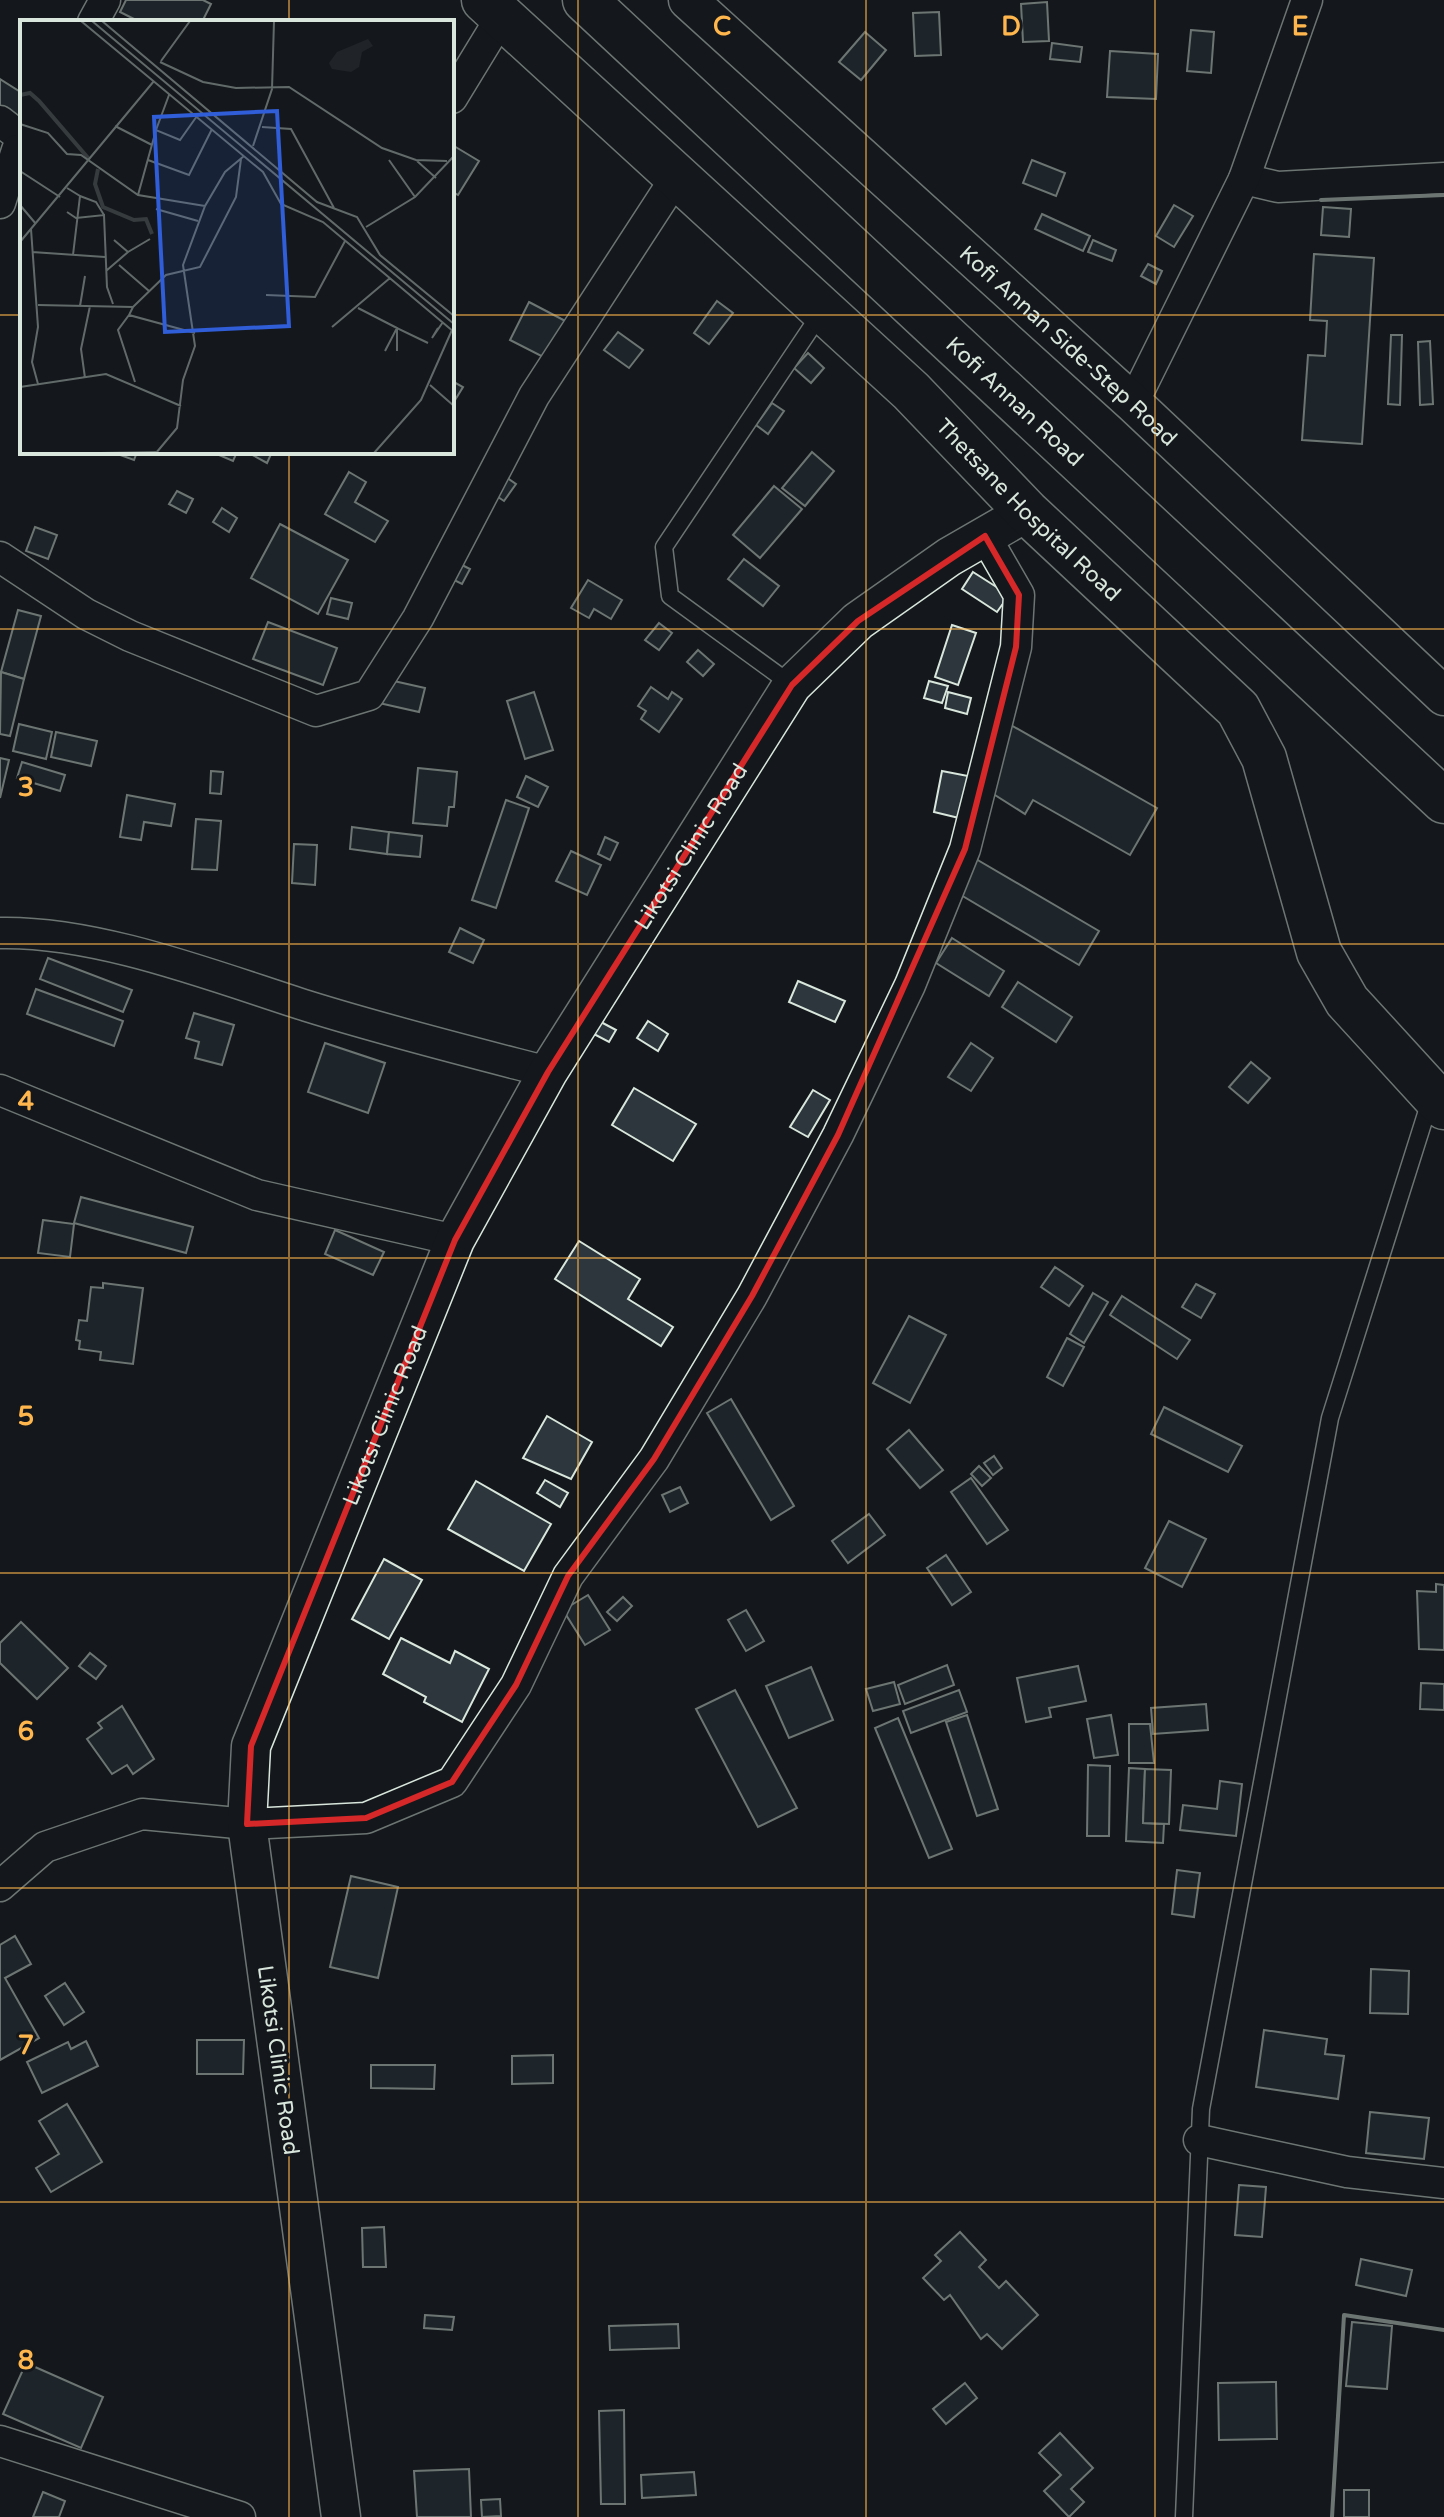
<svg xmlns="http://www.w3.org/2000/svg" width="1444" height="2517" viewBox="0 0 1444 2517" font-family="'Varela Round',sans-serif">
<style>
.building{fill:#2c363c;stroke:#d8e6dc;stroke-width:2}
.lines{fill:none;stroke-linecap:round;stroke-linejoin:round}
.service-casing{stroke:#d8e6dc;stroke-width:19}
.minor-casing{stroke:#d8e6dc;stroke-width:33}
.tertiary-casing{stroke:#d8e6dc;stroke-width:41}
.secondary-casing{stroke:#d8e6dc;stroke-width:47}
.primary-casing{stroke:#d8e6dc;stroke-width:47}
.service{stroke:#14181c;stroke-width:16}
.minor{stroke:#14181c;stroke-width:30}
.tertiary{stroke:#14181c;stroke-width:38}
.secondary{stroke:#14181c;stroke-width:44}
.primary{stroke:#14181c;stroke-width:44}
.wall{stroke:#d8e6dc;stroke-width:4}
.marked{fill:none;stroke:#d62828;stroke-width:6;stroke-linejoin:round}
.grid{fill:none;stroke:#ffb74d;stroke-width:2;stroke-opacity:0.55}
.labels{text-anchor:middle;stroke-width:6;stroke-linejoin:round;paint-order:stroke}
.street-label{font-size:22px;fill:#d8e6dc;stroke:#14181c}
.inset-river{fill:none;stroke:#363b3e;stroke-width:4}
.inset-road{fill:none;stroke:#626a69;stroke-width:2}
.view{fill:#305dd8;fill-opacity:0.15;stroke:#305dd8;stroke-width:4}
.inset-edge{fill:none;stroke:#d8e6dc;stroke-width:4}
.grid-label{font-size:26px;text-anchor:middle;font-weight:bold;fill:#ffb74d;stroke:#14181c;stroke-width:6;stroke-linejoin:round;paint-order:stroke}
</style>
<rect width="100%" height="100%" fill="#14181c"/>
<!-- building -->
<g class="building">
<path d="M 126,0 L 203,0 L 211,4 L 202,22 L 140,22 L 120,12 Z"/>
<path d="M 1047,2 L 1049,41 L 1023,42 L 1021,4 Z"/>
<path d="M 939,12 L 941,55 L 915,56 L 913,13 Z"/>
<path d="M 1191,30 L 1214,32 L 1211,73 L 1187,71 Z"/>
<path d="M 865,32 L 886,50 L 861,80 L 839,62 Z"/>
<path d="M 1052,43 L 1082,47 L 1080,62 L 1050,59 Z"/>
<path d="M 1110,51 L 1158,54 L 1156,99 L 1107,97 Z"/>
<path d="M 0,79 L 22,93 L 19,119 L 0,108 Z"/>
<path d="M 454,146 L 479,161 L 458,195 L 452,192 Z"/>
<path d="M 1032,160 L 1065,173 L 1056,196 L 1023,183 Z"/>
<path d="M 1174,205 L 1193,216 L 1174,247 L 1156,236 Z"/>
<path d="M 1323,207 L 1351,209 L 1349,237 L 1321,235 Z"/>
<path d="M 1042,214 L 1090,236 L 1083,251 L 1035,229 Z"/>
<path d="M 1093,240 L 1116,250 L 1112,261 L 1088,252 Z"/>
<path d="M 1314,254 L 1374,258 L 1362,444 L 1302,440 L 1308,355 L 1325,356 L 1327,321 L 1310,320 Z"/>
<path d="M 1148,264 L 1162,271 L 1156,284 L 1141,276 Z"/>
<path d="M 717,301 L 733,313 L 709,344 L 694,333 Z"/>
<path d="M 529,302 L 573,325 L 553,362 L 510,340 Z"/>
<path d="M 618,332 L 643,350 L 629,368 L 604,350 Z"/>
<path d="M 1391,335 L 1402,335 L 1400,405 L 1388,404 Z"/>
<path d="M 1430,341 L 1433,404 L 1420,405 L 1418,342 Z"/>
<path d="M 808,353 L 824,368 L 811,383 L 794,368 Z"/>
<path d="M 452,381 L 463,387 L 452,405 Z"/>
<path d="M 772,403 L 784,411 L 768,434 L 756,425 Z"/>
<path d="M 112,452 L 137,452 L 134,460 Z"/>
<path d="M 212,452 L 237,452 L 233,461 Z"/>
<path d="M 247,452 L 272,452 L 267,463 Z"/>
<path d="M 812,452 L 834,471 L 805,506 L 782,488 Z"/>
<path d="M 349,472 L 366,482 L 355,502 L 388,521 L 375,542 L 325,514 Z"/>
<path d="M 500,473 L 516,484 L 504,501 L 489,491 Z"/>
<path d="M 774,486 L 802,509 L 760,558 L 733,535 Z"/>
<path d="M 177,491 L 193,499 L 186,513 L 169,504 Z"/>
<path d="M 222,508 L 237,518 L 229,532 L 213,522 Z"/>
<path d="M 280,524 L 348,560 L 318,614 L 251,578 Z"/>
<path d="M 35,527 L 57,535 L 48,559 L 26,551 Z"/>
<path d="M 744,559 L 779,586 L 763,606 L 728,579 Z"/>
<path d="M 456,562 L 470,569 L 462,584 L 448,577 Z"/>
<path d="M 973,572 L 1009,595 L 997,612 L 962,589 Z"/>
<path d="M 588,580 L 622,600 L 611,619 L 594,609 L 589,618 L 571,608 Z"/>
<path d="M 331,598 L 352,603 L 348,619 L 327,614 Z"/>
<path d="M 18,610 L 41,616 L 24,679 L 1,672 Z"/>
<path d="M 268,622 L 337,648 L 323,685 L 253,659 Z"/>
<path d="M 659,623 L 672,633 L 659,650 L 645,640 Z"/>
<path d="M 952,625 L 976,633 L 958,685 L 935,677 Z"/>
<path d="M 698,650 L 714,664 L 703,676 L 687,662 Z"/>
<path d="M 1,672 L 24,679 L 10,736 L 0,734 Z"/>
<path d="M 385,679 L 425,688 L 419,712 L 379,703 Z"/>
<path d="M 929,681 L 948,686 L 942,703 L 924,698 Z"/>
<path d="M 651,687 L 668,699 L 672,692 L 682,699 L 659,732 L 641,719 L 646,711 L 638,706 Z"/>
<path d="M 534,692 L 553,750 L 525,759 L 507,701 Z"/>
<path d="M 948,692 L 971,698 L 967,714 L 945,708 Z"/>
<path d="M 988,712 L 1157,808 L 1130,855 L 1033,800 L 1025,814 L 976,783 Z"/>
<path d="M 19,724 L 52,732 L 46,759 L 13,751 Z"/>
<path d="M 56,732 L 97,741 L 91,766 L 51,757 Z"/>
<path d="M 0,758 L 9,760 L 0,798 Z"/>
<path d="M 22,762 L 65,775 L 60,791 L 17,778 Z"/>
<path d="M 418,768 L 457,772 L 454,807 L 449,807 L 447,826 L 413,823 Z"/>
<path d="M 211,771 L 223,772 L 221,794 L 210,793 Z"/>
<path d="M 942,771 L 968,776 L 959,818 L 934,812 Z"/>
<path d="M 526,776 L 548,787 L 538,807 L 517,797 Z"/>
<path d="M 127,795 L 175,804 L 171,826 L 144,822 L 141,840 L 120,837 Z"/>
<path d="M 506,800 L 529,808 L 496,908 L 472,900 Z"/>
<path d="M 196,819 L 221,821 L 217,870 L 192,869 Z"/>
<path d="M 352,827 L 389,832 L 387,854 L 350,849 Z"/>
<path d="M 389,832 L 422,836 L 420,857 L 387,854 Z"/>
<path d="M 605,837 L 618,843 L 610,860 L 598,854 Z"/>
<path d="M 294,844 L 317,845 L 315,885 L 292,883 Z"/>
<path d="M 571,851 L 601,865 L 587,895 L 556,881 Z"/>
<path d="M 964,852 L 1099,931 L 1079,965 L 944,885 Z"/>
<path d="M 460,928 L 484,940 L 473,963 L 449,952 Z"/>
<path d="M 952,938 L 1004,971 L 989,996 L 936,963 Z"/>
<path d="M 48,958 L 132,990 L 123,1012 L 40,979 Z"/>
<path d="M 798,981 L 845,1001 L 835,1022 L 789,1002 Z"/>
<path d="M 1018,982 L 1072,1017 L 1056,1042 L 1002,1007 Z"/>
<path d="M 36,989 L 123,1021 L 114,1046 L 27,1014 Z"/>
<path d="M 194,1013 L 234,1025 L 222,1065 L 195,1058 L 199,1042 L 186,1038 Z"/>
<path d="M 599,1021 L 616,1030 L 609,1042 L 592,1033 Z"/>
<path d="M 648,1021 L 668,1034 L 658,1051 L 637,1038 Z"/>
<path d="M 325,1043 L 385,1063 L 368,1113 L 308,1092 Z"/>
<path d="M 971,1043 L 993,1058 L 971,1091 L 948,1077 Z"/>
<path d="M 1251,1062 L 1270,1078 L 1248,1103 L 1229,1087 Z"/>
<path d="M 634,1088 L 696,1124 L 673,1161 L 612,1125 Z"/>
<path d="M 813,1090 L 830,1100 L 808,1137 L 790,1127 Z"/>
<path d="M 81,1197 L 193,1227 L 186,1253 L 74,1223 Z"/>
<path d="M 43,1220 L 74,1224 L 70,1257 L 38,1253 Z"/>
<path d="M 335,1230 L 384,1252 L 373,1275 L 325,1254 Z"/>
<path d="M 579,1241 L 640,1279 L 628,1299 L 673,1327 L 661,1346 L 555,1279 Z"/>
<path d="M 1055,1267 L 1083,1286 L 1069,1306 L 1041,1287 Z"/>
<path d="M 103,1283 L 143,1288 L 133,1364 L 100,1360 L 101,1352 L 79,1349 L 80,1341 L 76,1340 L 79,1320 L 87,1321 L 91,1287 L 103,1288 Z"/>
<path d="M 1196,1284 L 1215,1294 L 1201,1318 L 1182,1307 Z"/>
<path d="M 1093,1293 L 1108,1302 L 1084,1343 L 1070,1334 Z"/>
<path d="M 1122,1296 L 1190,1340 L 1177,1359 L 1110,1315 Z"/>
<path d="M 909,1316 L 946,1335 L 910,1403 L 873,1383 Z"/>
<path d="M 1067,1338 L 1084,1347 L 1063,1386 L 1047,1377 Z"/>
<path d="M 731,1399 L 794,1506 L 771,1520 L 707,1413 Z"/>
<path d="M 1164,1407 L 1242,1446 L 1228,1472 L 1151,1434 Z"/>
<path d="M 547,1416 L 592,1442 L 571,1479 L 523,1458 Z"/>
<path d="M 909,1430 L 943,1470 L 920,1488 L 887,1449 Z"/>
<path d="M 994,1456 L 1002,1468 L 993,1475 L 984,1463 Z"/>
<path d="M 979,1466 L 991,1478 L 982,1486 L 971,1474 Z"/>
<path d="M 971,1478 L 1008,1530 L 987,1544 L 951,1492 Z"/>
<path d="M 545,1480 L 568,1493 L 560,1507 L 537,1493 Z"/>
<path d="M 476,1481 L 551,1524 L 524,1571 L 448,1529 Z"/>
<path d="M 680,1487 L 688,1503 L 670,1512 L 662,1495 Z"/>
<path d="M 869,1514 L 885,1535 L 848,1563 L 832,1541 Z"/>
<path d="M 1169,1521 L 1206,1539 L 1182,1587 L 1145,1568 Z"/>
<path d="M 946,1555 L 971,1592 L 952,1605 L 927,1568 Z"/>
<path d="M 384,1559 L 422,1580 L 389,1639 L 352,1619 Z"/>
<path d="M 1436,1584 L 1444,1585 L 1444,1650 L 1419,1649 L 1417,1591 L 1436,1592 Z"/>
<path d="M 588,1595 L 610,1630 L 585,1645 L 563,1610 Z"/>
<path d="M 623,1597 L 632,1606 L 617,1621 L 607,1612 Z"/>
<path d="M 746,1610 L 764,1641 L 746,1651 L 728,1620 Z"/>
<path d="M 21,1622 L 68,1668 L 37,1699 L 0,1663 L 0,1643 Z"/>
<path d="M 401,1638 L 450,1663 L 455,1651 L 489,1669 L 462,1722 L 424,1702 L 426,1697 L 383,1674 Z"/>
<path d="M 90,1653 L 106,1666 L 96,1679 L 79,1666 Z"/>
<path d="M 947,1665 L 954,1685 L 905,1704 L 898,1685 Z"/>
<path d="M 1078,1666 L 1086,1701 L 1049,1708 L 1051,1717 L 1026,1722 L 1017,1678 Z"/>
<path d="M 811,1667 L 833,1720 L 789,1738 L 766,1686 Z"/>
<path d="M 894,1682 L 900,1704 L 873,1711 L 866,1689 Z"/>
<path d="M 1421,1683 L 1444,1684 L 1444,1710 L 1420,1709 Z"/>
<path d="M 735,1690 L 797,1808 L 758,1827 L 696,1709 Z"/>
<path d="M 959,1690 L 967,1712 L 911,1733 L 903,1711 Z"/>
<path d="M 1206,1704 L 1208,1730 L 1153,1734 L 1151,1708 Z"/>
<path d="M 122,1706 L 154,1759 L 133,1774 L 127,1765 L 112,1774 L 87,1739 L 102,1728 L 98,1723 Z"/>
<path d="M 967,1715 L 998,1809 L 977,1816 L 946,1722 Z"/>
<path d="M 1111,1715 L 1118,1755 L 1094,1758 L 1087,1719 Z"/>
<path d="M 898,1718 L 952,1849 L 929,1858 L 875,1728 Z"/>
<path d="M 1129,1724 L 1150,1724 L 1154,1763 L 1129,1763 Z"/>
<path d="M 1088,1765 L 1110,1766 L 1109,1836 L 1087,1836 Z"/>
<path d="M 1129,1768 L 1145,1769 L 1143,1823 L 1164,1824 L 1163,1843 L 1126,1841 Z"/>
<path d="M 1145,1769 L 1171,1770 L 1169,1824 L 1143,1823 Z"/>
<path d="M 1220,1781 L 1242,1784 L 1236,1836 L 1180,1830 L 1183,1805 L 1217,1809 Z"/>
<path d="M 1177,1870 L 1200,1873 L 1194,1917 L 1172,1914 Z"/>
<path d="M 351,1876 L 398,1887 L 378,1978 L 330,1967 Z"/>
<path d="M 15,1936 L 31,1964 L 5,1978 L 39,2038 L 0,2060 L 0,1945 Z"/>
<path d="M 1371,1969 L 1409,1971 L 1408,2014 L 1370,2013 Z"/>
<path d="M 65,1983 L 84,2012 L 64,2025 L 45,1996 Z"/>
<path d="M 1264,2030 L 1327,2039 L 1325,2054 L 1344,2056 L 1338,2099 L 1256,2087 Z"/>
<path d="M 197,2040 L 244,2040 L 243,2074 L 197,2074 Z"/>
<path d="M 86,2041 L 98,2066 L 42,2093 L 27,2062 L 68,2042 L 71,2049 Z"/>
<path d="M 553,2055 L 553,2083 L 512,2084 L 512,2056 Z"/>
<path d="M 371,2065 L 435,2065 L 434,2089 L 371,2088 Z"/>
<path d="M 67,2104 L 102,2162 L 51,2192 L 36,2168 L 59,2154 L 39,2121 Z"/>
<path d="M 1370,2112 L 1429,2118 L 1424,2159 L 1366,2153 Z"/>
<path d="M 1239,2185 L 1266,2187 L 1262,2237 L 1235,2235 Z"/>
<path d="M 384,2227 L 386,2267 L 363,2267 L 362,2228 Z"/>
<path d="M 960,2232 L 986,2260 L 979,2267 L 999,2288 L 1006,2281 L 1038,2315 L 1002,2349 L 987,2334 L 981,2339 L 950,2295 L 944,2300 L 923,2278 L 941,2261 L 935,2255 Z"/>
<path d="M 1361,2259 L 1412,2270 L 1406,2296 L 1356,2285 Z"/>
<path d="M 425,2315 L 454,2317 L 452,2330 L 424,2328 Z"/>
<path d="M 1352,2322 L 1392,2326 L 1387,2389 L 1346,2386 Z"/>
<path d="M 678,2324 L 679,2348 L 610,2350 L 609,2326 Z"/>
<path d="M 26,2363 L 103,2397 L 81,2448 L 3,2414 Z"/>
<path d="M 1276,2382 L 1277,2439 L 1219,2440 L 1218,2383 Z"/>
<path d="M 965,2383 L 977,2398 L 946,2424 L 933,2409 Z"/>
<path d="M 624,2410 L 625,2504 L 601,2504 L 599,2411 Z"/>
<path d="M 1060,2433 L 1093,2468 L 1071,2489 L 1084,2502 L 1069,2517 L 1044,2491 L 1061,2475 L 1039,2453 Z"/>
<path d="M 469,2469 L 471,2517 L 417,2517 L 414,2471 Z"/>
<path d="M 694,2472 L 696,2495 L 642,2498 L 641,2475 Z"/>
<rect x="1344" y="2490" width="25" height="27"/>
<path d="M 43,2492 L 65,2501 L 59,2517 L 33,2517 Z"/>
<path d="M 500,2499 L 501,2516 L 482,2517 L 481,2500 Z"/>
</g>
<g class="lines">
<!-- service casing -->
<g class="service-casing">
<g id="service">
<path d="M 792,685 L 670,596 L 664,547 L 821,313"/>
<path d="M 1184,2517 L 1201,2109 L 1330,1418 L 1431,1098"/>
</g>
</g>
<!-- minor casing -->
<g class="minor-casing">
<g id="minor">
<path d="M 93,22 L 105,0"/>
<path d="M 452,98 L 502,16"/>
<path d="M 0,121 L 22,138"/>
<path d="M 1244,179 L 1278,187 L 1444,178"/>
<path d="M 0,203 L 17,150 L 22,153"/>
<path d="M 1133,403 L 1244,179 L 1307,0"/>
<path d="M 0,557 L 86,614 L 130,636 L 316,711 L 369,695 L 418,618 L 534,396 L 677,176"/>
<path d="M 0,933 C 98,931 213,976 307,1006 C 387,1031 467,1051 548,1072"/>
<path d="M 0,1090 L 257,1195 L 455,1240"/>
<path d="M 0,1886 L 45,1847 L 142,1814 L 247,1824 L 366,1818 L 452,1782 L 516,1685 L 568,1576 L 654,1459 L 752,1296 L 838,1135 L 910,985 L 965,849 L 1016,647 L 1019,595 L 985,536"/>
<path d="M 1199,2140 L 1347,2172 L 1444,2183"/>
<path d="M 0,2441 L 240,2517"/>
</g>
</g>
<!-- tertiary casing -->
<g class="tertiary-casing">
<g id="tertiary">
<path id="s1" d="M 688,0 L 1133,403 L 1444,696"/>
<path id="s2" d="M 341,2517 L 247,1824 L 251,1746 L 455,1240 L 548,1072 L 792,685 L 858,621 L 949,557 L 1027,512"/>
</g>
</g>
<!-- secondary casing -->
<g class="secondary-casing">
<g id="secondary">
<path id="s3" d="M 484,0 L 911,391 L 1027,512 L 1238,709 L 1264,758 L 1319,952 L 1347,1001 L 1444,1107"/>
</g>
</g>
<!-- primary casing -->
<g class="primary-casing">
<g id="primary">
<path id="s4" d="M 585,0 L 1444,801"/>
</g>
</g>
<!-- service -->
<use href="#service" class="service"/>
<!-- minor -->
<use href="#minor" class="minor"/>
<!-- tertiary -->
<use href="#tertiary" class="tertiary"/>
<!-- secondary -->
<use href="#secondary" class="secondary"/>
<!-- primary -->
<use href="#primary" class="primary"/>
<!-- wall -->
<g class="wall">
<path d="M 1321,200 L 1444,195"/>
<path d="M 1332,2517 L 1344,2315 L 1444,2330"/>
</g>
</g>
<!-- marked area -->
<path d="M0 0H1444V2517H0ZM 985,536 L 1019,595 L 1016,647 L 965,849 L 838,1135 L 752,1296 L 654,1459 L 568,1576 L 516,1685 L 452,1782 L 366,1818 L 247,1824 L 251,1746 L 455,1240 L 548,1072 L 792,685 L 858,621 Z" fill="#14181c" fill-opacity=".55" fill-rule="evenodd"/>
<path class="marked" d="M 985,536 L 1019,595 L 1016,647 L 965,849 L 838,1135 L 752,1296 L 654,1459 L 568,1576 L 516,1685 L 452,1782 L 366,1818 L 247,1824 L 251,1746 L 455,1240 L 548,1072 L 792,685 L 858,621 Z"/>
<!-- grid -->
<path class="grid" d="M 289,0 L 289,22M 578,0 L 578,2517M 866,0 L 866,2517M 1155,0 L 1155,2517M 0,315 L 22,315M 452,315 L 1444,315M 289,452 L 289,2517M 0,629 L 1444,629M 0,944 L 1444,944M 0,1258 L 1444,1258M 0,1573 L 1444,1573M 0,1888 L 1444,1888M 0,2202 L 1444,2202"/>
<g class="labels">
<!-- street labels -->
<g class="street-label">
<text dy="8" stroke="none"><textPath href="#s1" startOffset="514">Kofi Annan Side-Step Road</textPath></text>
<text dy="8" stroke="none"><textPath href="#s4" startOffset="588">Kofi Annan Road</textPath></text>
<text dy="8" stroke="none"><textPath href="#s3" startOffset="746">Thetsane Hospital Road</textPath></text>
<text dy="8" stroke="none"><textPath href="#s2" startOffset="1782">Likotsi Clinic Road</textPath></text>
<text dy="8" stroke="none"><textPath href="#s2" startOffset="1134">Likotsi Clinic Road</textPath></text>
<text transform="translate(279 2060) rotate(82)" y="8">Likotsi Clinic Road</text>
</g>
</g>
<!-- overview -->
<g transform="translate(20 20)">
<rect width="434" height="434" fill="#14181c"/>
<path d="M 348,19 L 353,26 L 342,32 L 339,47 L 331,52 L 312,49 L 309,43 L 317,32 Z" fill="#202428"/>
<path class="inset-river" d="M 0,75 L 10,73 L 19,81 L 69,139M 78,149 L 75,164 L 83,187 L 114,200 L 126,199 L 132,214"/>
<path class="inset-road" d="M 61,1 L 243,152 L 261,184 L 303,202 L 434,312M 72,1 L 434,304M 82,1 L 297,182 L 337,197 L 360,235 L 434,296M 141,41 L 170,1M 140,42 L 183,62 L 216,68 L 269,67 L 362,128 L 396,140 L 427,141M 0,104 L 28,113 L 47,134 L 61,135 L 118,175 L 185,186M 95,106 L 132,125M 242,107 L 271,109 L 314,188M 136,110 L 149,75M 233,126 L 252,69 L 254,1M 128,140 L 169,155 L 192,109M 369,140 L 395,177M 397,141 L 416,158M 0,151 L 40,177M 47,168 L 60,176 L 53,235M 118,175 L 136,110 L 160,120 L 177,96M 60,176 L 76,182 L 84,195M 0,185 L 16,204M 136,189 L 178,201M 47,192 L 56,198 L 84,195 L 87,267 L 93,284M 346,207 L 395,177 L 434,136M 11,209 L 18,307 L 12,342 L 18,364M 0,222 L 134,61M 12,232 L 85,237M 108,232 L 130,219M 99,245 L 129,271M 86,251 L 108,232 L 94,220M 246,275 L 295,277 L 325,221M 18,285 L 113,287 L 146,255 L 180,247 L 216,177 L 221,139M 60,286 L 65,256M 113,287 L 109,295 L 175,313M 338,288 L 377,308 L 365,331M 109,295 L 98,310 L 115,362M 312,307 L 370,258M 418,308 L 412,318 L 423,302M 377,331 L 377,308 L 408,323M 65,358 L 61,329 L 70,286M 410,365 L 434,386M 0,367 L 86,354 L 161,386M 81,433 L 136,432M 136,433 L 157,408 L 163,360 L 175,326 L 163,245 L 185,186 L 205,152 L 224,136M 354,433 L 401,380 L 432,310"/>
<path class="view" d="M 257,91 L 269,306 L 145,312 L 134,97 Z"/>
<rect width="434" height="434" class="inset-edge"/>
</g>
<g class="grid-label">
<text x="722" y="35">C</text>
<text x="1011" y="35">D</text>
<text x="1300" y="35">E</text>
<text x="26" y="796">3</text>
<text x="26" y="1110">4</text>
<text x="26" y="1425">5</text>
<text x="26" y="1740">6</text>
<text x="26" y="2054">7</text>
<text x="26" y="2369">8</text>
</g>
</svg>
